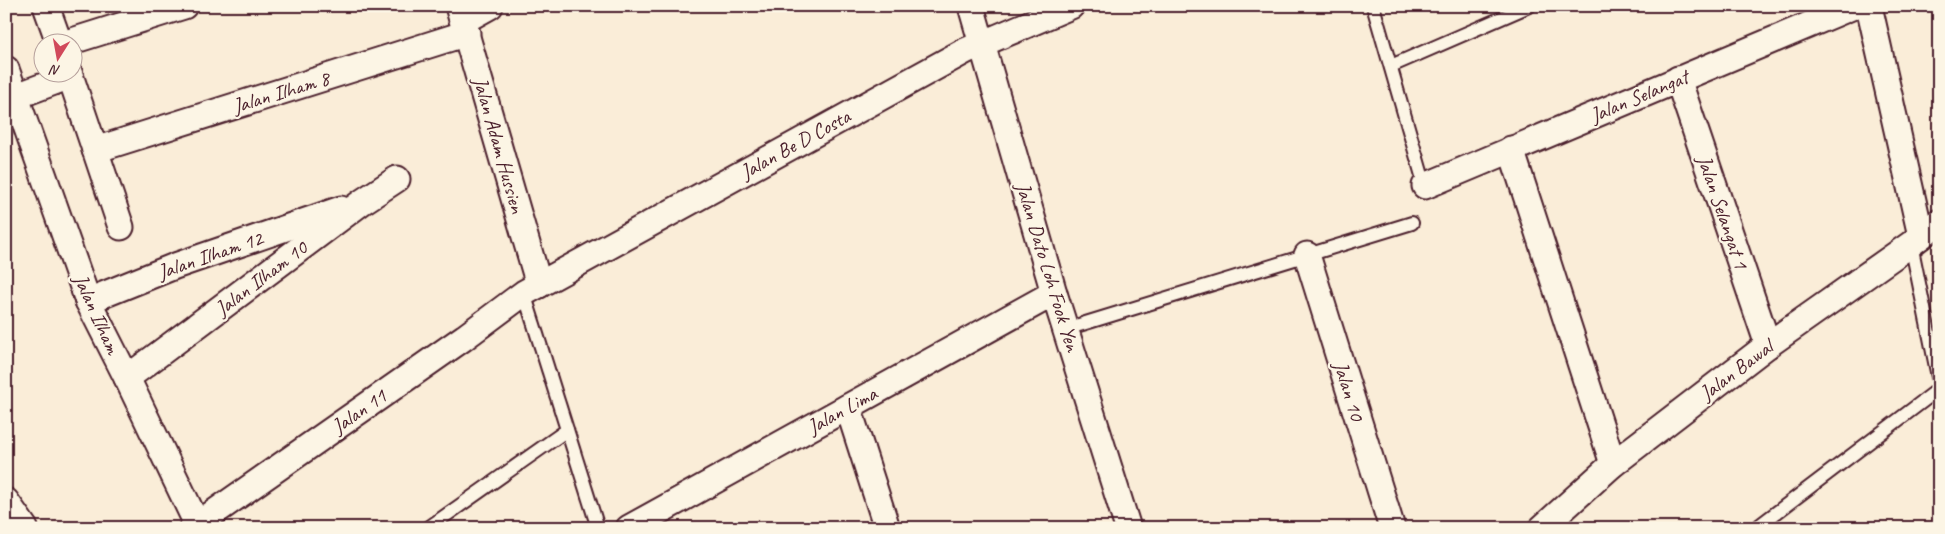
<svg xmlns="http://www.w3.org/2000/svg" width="1945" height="534" viewBox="0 0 1945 534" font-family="Caveat,sans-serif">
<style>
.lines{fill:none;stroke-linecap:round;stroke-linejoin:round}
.service-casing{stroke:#4a1f2b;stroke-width:16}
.minor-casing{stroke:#4a1f2b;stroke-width:29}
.service{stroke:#fcf5e5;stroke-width:12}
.minor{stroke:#fcf5e5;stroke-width:25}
.labels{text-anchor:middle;stroke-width:4.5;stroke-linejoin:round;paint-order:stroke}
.street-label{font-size:21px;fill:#4a1f2b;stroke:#fcf5e5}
</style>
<rect width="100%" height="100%" fill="#faedd8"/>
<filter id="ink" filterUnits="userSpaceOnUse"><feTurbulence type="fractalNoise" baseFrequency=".02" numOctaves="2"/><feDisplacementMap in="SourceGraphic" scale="10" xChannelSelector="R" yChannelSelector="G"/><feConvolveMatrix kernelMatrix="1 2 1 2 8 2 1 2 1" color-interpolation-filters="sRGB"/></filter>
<g filter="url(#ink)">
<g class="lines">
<!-- service casing -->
<g class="service-casing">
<g id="service">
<path d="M 1373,6 L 1425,186"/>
<path d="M 1391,66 L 1529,6"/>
<path d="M 1911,244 L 1939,382"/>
<path d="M 524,293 L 598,528"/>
<path d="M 1066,329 L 1412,223"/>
<path d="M 428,528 L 567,430"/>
<path d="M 1756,528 L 1939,389"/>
</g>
</g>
<!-- minor casing -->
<g class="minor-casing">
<g id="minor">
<path d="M 46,6 L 59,42"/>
<path d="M 458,6 L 539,285"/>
<path d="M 971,6 L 1054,293 L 1128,528"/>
<path d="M 1869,6 L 1921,236"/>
<path d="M 463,21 L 490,6"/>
<path d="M 69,42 L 184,6"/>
<path d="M 6,69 L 88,301 L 127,378 L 197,524"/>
<path d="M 69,72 L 121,227"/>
<path d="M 1678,79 L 1768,345"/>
<path d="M 6,100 L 70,76"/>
<path d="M 1511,149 L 1613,464"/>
<path d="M 95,150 L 467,33"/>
<path d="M 1425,186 L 1854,6"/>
<path d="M 1307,255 L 1392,528"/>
<path d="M 88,301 L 175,266 L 341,209"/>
<path d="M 127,378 L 362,202 L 397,179"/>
<path d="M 848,407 L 887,528"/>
<path d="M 6,501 L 25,528"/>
<path d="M 192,528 L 465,337 L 524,293 L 965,51 L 1071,6"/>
<path d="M 629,528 L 1054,293"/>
<path d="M 1542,528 L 1613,464 L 1768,345 L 1911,244 L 1939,222"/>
</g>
</g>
<!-- service -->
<use href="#service" class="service"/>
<!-- minor -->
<use href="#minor" class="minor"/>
</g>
</g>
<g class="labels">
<!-- street labels -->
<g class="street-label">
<text transform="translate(281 92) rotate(-17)" y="7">Jalan Ilham 8</text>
<text transform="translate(1639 96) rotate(-23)" y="7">Jalan Selangat</text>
<text transform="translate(795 144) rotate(-29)" y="7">Jalan Be D Costa</text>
<text transform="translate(499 145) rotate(74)" y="7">Jalan Adam Hussien</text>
<text transform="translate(1723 212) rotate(71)" y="7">Jalan Selangat 1</text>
<text transform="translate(210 255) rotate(-19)" y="7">Jalan Ilham 12</text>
<text transform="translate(1048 267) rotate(73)" y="7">Jalan Dato Loh Fook Yen</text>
<text transform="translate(261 278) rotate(-37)" y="7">Jalan Ilham 10</text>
<text transform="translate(97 314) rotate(66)" y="7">Jalan Ilham</text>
<text transform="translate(1736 370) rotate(-37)" y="7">Jalan Bawal</text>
<text transform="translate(1349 391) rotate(73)" y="7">Jalan 10</text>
<text transform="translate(842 410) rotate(-29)" y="7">Jalan Lima</text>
<text transform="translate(359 411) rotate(-35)" y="7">Jalan 11</text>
</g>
</g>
<!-- margin -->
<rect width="1945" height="534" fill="none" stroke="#fcf5e5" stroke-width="25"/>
<rect x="12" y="12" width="1920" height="509" fill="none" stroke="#4a1f2b" stroke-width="2" filter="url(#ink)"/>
<!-- north arrow -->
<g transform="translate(58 58) rotate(191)"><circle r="24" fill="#fcf5e5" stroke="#b59f9b"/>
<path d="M0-4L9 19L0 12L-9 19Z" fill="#d1495b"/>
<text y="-8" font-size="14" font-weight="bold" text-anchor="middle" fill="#4a1f2b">N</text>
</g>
</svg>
